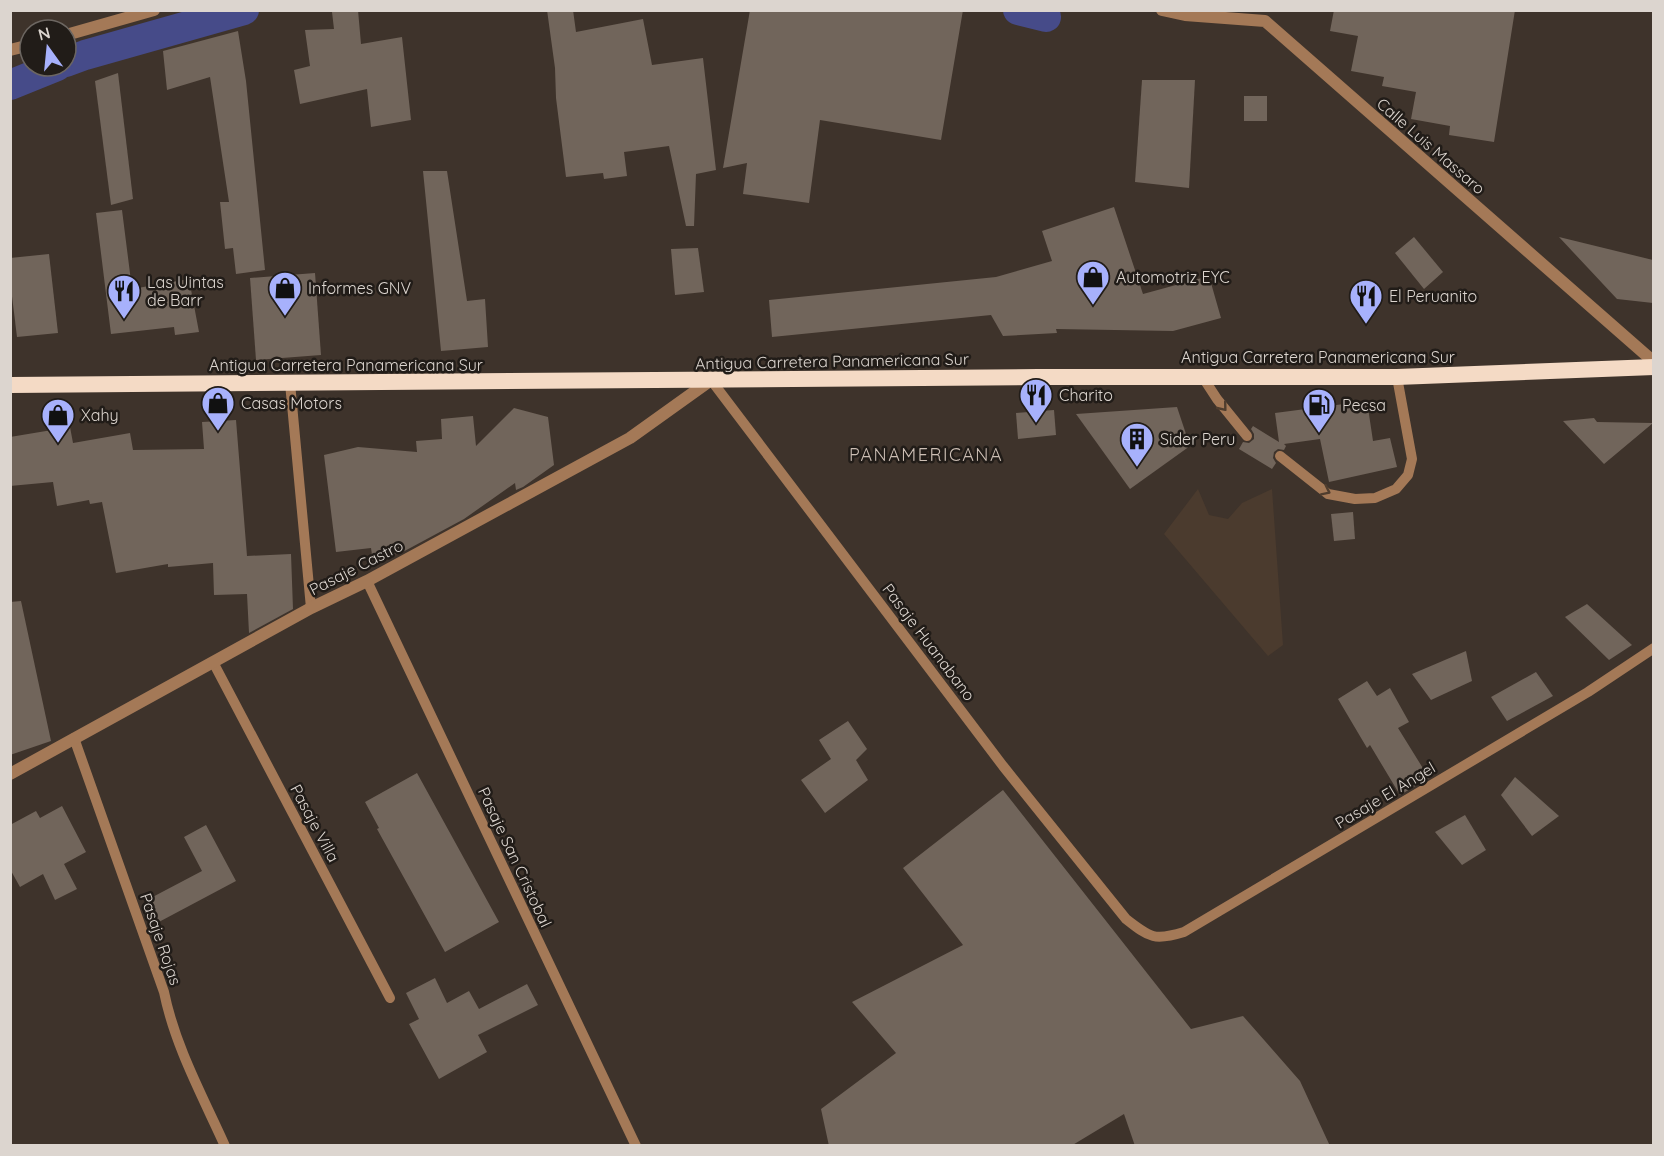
<svg xmlns="http://www.w3.org/2000/svg" width="1664" height="1156" viewBox="0 0 1664 1156" font-family="Quicksand,sans-serif">
<style>
.built{fill:#4b3b2e}
.lines{fill:none;stroke-linecap:round;stroke-linejoin:round}
.canal{stroke:#464b89;stroke-width:30}
.building{fill:#71655b}
.service{stroke:#a47957;stroke-width:10}
.minor{stroke:#a47957;stroke-width:12}
.trunk{stroke:#f4dac5;stroke-width:16}
.oneway{stroke:#4f3d2e}
.labels{text-anchor:middle;stroke-width:5;stroke-linejoin:round;paint-order:stroke}
.street-label{font-size:16px;fill:#dcd5cf;stroke:#211c18}
.poi-label{font-size:16px;fill:#dcd5cf;stroke:#211c18;text-anchor:start}
.neighbourhood-label{font-size:18px;letter-spacing:1.5px;fill:#ccbeb4;stroke:#211c18}
</style>
<rect width="100%" height="100%" fill="#3e332b"/>
<!-- built -->
<path class="built" d="M 1198,489 L 1209,515 L 1228,519 L 1242,503 L 1272,489 L 1283,645 L 1268,656 L 1164,534 Z"/>
<g class="lines">
<!-- canal -->
<g class="canal">
<path d="M 1018,10 L 1046,17"/>
<path d="M 66,62 L 85,55 L 244,10"/>
<path d="M 10,85 L 57,66"/>
</g>
</g>
<!-- building -->
<g class="building">
<path d="M 358,10 L 361,44 L 402,37 L 411,120 L 371,127 L 367,89 L 300,104 L 294,70 L 310,66 L 305,30 L 334,29 L 332,12 Z"/>
<path d="M 547,10 L 573,10 L 576,32 L 643,19 L 652,65 L 703,58 L 716,170 L 696,174 L 694,226 L 686,226 L 669,146 L 624,152 L 627,176 L 604,179 L 603,173 L 566,177 L 556,98 L 555,68 Z"/>
<path d="M 750,10 L 963,10 L 941,140 L 820,120 L 809,203 L 743,194 L 747,163 L 723,168 Z"/>
<path d="M 1334,10 L 1515,10 L 1494,142 L 1449,135 L 1450,126 L 1411,119 L 1416,92 L 1382,86 L 1384,77 L 1351,71 L 1358,36 L 1330,31 Z"/>
<path d="M 238,31 L 246,81 L 265,270 L 236,274 L 233,248 L 225,249 L 220,202 L 229,202 L 210,77 L 167,90 L 163,51 Z"/>
<path d="M 118,73 L 133,199 L 111,205 L 95,81 Z"/>
<path d="M 1142,80 L 1195,80 L 1189,188 L 1135,182 Z"/>
<rect x="1244" y="96" width="23" height="25"/>
<path d="M 423,171 L 447,171 L 467,301 L 485,299 L 488,347 L 441,351 Z"/>
<path d="M 1114,207 L 1143,294 L 1209,276 L 1221,318 L 1173,331 L 1056,329 L 1057,333 L 1003,336 L 991,315 L 772,337 L 769,300 L 996,277 L 1052,261 L 1042,231 Z"/>
<path d="M 122,210 L 132,289 L 189,279 L 199,332 L 175,335 L 174,327 L 111,334 L 96,213 Z"/>
<path d="M 1414,237 L 1443,272 L 1424,289 L 1395,253 Z"/>
<path d="M 1559,237 L 1653,260 L 1653,303 L 1617,299 Z"/>
<path d="M 698,248 L 704,292 L 675,295 L 671,249 Z"/>
<path d="M 49,254 L 58,333 L 17,337 L 10,280 L 10,258 Z"/>
<path d="M 315,273 L 321,355 L 256,360 L 250,278 Z"/>
<path d="M 1367,401 L 1373,441 L 1390,438 L 1397,467 L 1329,482 L 1320,439 L 1284,444 L 1286,446 L 1284,450 L 1278,449 L 1274,452 L 1273,458 L 1276,463 L 1272,469 L 1239,449 L 1243,442 L 1249,443 L 1254,439 L 1254,434 L 1251,429 L 1253,426 L 1279,442 L 1275,413 Z"/>
<path d="M 1177,407 L 1190,446 L 1130,489 L 1076,414 Z"/>
<path d="M 514,408 L 548,417 L 554,465 L 523,487 L 516,490 L 515,483 L 464,519 L 399,554 L 372,555 L 371,548 L 336,552 L 324,455 L 358,447 L 417,452 L 416,441 L 442,439 L 441,419 L 473,416 L 476,446 Z"/>
<path d="M 1054,410 L 1056,435 L 1018,439 L 1016,413 Z"/>
<path d="M 1594,418 L 1597,422 L 1653,423 L 1604,464 L 1563,421 Z"/>
<path d="M 236,420 L 247,556 L 291,554 L 293,609 L 249,633 L 247,594 L 214,595 L 213,563 L 168,567 L 168,564 L 116,573 L 102,502 L 90,504 L 89,500 L 57,506 L 53,482 L 10,486 L 10,437 L 70,427 L 73,443 L 130,433 L 133,450 L 204,449 L 202,422 Z"/>
<path d="M 1353,512 L 1355,539 L 1334,541 L 1331,514 Z"/>
<path d="M 21,601 L 51,741 L 10,755 L 10,602 Z"/>
<path d="M 1587,604 L 1632,645 L 1609,660 L 1565,617 Z"/>
<path d="M 1466,651 L 1472,681 L 1431,700 L 1412,674 Z"/>
<path d="M 1536,672 L 1553,696 L 1507,721 L 1491,697 Z"/>
<path d="M 1367,681 L 1377,696 L 1390,688 L 1409,722 L 1398,728 L 1429,778 L 1400,795 L 1370,745 L 1367,748 L 1338,699 Z"/>
<path d="M 848,721 L 867,749 L 856,760 L 868,780 L 825,813 L 801,780 L 831,759 L 819,740 Z"/>
<path d="M 417,773 L 499,922 L 445,952 L 377,829 L 379,828 L 365,802 Z"/>
<path d="M 1515,777 L 1559,816 L 1532,836 L 1501,795 Z"/>
<path d="M 1003,790 L 1191,1029 L 1243,1016 L 1300,1081 L 1330,1146 L 1135,1146 L 1124,1114 L 1071,1146 L 829,1146 L 821,1109 L 896,1053 L 852,1002 L 963,945 L 903,868 Z"/>
<path d="M 62,806 L 86,852 L 64,864 L 77,889 L 55,900 L 43,874 L 20,887 L 10,869 L 10,825 L 36,811 L 40,818 Z"/>
<path d="M 1465,815 L 1486,850 L 1462,865 L 1435,832 Z"/>
<path d="M 206,825 L 236,881 L 157,923 L 145,901 L 202,871 L 184,837 Z"/>
<path d="M 435,978 L 447,1003 L 469,991 L 479,1009 L 527,984 L 538,1005 L 478,1035 L 487,1052 L 439,1079 L 409,1024 L 419,1019 L 406,993 Z"/>
</g>
<g class="lines">
<!-- service -->
<g class="service">
<path d="M 1202,376 L 1217,399 L 1247,436"/>
<path d="M 711,380 L 1003,766 L 1126,919 C 1150,938 1155,941 1184,932 L 1588,692 L 1654,648"/>
<path d="M 290,383 L 311,608"/>
<path d="M 1280,456 L 1328,494 L 1355,499 L 1375,498 L 1396,489 L 1408,475 L 1412,459 L 1397,377"/>
<path d="M 367,581 L 636,1146"/>
<path d="M 213,662 L 390,998"/>
<path d="M 74,738 L 164,992 C 175,1046 202,1095 225,1146"/>
</g>
<!-- minor -->
<g class="minor">
<path d="M 1162,10 L 1185,15 L 1265,21 L 1654,362"/>
<path d="M 66,35 L 154,10"/>
<path d="M 10,50 L 30,45"/>
<path d="M 10,774 L 311,608 L 367,581 L 630,438 L 711,380"/>
</g>
<!-- trunk -->
<path class="trunk" d="M 10,385 L 1038,377 L 1397,377 L 1654,367"/>
</g>
<!-- one-way arrows -->
<defs><path id="oneway-chevron" d="M-2-3.5L2.5 0L-2 3.5" fill="none" stroke-width="1.6" stroke-linecap="round" stroke-linejoin="round" transform="scale(1.5)"/></defs>
<g class="oneway">
<use href="#oneway-chevron" transform="translate(1223 407) rotate(51)"/>
<use href="#oneway-chevron" transform="translate(1326 491) rotate(26)"/>
</g>
<!-- icons -->
<defs>
<g id="shop-pin" transform="scale(1.725)"><path d="M0 17L-7.5 6A9.5 9.5 0 1 1 7.5 6Z" fill="#a7b1fc" stroke="#211c18"/><path d="M-5-2.5h2.3a2.7 3.5 0 0 1 5.4 0H5L5.5 6h-11ZM-1.5-2.5h3a1.5 2.3 0 0 0-3 0Z" fill="#111"/></g>
<g id="restaurant-pin" transform="scale(1.725)"><path d="M0 17L-7.5 6A9.5 9.5 0 1 1 7.5 6Z" fill="#a7b1fc" stroke="#211c18"/><path d="M-5-6h1v4h1v-4h1v4h1v-4h1v5L-1.5 .5V6h-2V.5L-5-1ZM5-6V6H3V1.5H1.5Q1.5-4 5-6Z" fill="#111"/></g>
<g id="fuel-pin" transform="scale(1.725)"><path d="M0 17L-7.5 6A9.5 9.5 0 1 1 7.5 6Z" fill="#a7b1fc" stroke="#211c18"/><path d="M-5.5-6h7V0h2V4h1.3V-2.5L3-4.5l.8-.8L6-3V5H2.5V1h-1V6h-7ZM-4.2-4.7v3.2H.2V-4.7Z" fill="#111"/></g>
<g id="building-pin" transform="scale(1.725)"><path d="M0 17L-7.5 6A9.5 9.5 0 1 1 7.5 6Z" fill="#a7b1fc" stroke="#211c18"/><path d="M-4-6H4V6H1V3H-1V6H-4ZM-2.5-4.3h1.7v1.8h-1.7ZM.8-4.3h1.7v1.8H.8ZM-2.5-1h1.7V.8h-1.7ZM.8-1h1.7V.8H.8Z" fill="#111"/></g>
</defs>
<g fill-rule="evenodd">
<use href="#shop-pin" x="1093" y="277"/>
<use href="#shop-pin" x="285" y="288"/>
<use href="#restaurant-pin" x="124" y="291"/>
<use href="#restaurant-pin" x="1366" y="296"/>
<use href="#restaurant-pin" x="1036" y="395"/>
<use href="#shop-pin" x="218" y="403"/>
<use href="#fuel-pin" x="1319" y="405"/>
<use href="#shop-pin" x="58" y="415"/>
<use href="#building-pin" x="1137" y="439"/>
</g>
<g class="labels">
<!-- street labels -->
<g class="street-label">
<text transform="translate(1431 146) rotate(41)" y="6">Calle Luis Massaro</text>
<text x="1318" y="363">Antigua Carretera Panamericana Sur</text>
<text transform="translate(832 361) rotate(-1)" y="6">Antigua Carretera Panamericana Sur</text>
<text x="346" y="371">Antigua Carretera Panamericana Sur</text>
<text transform="translate(356 567) rotate(-27)" y="6">Pasaje Castro</text>
<text transform="translate(929 642) rotate(53)" y="6">Pasaje Huanabano</text>
<text transform="translate(1385 795) rotate(-31)" y="6">Pasaje El Angel</text>
<text transform="translate(315 823) rotate(62)" y="6">Pasaje Villa</text>
<text transform="translate(515 857) rotate(65)" y="6">Pasaje San Cristobal</text>
<text transform="translate(161 939) rotate(71)" y="6">Pasaje Rojas</text>
</g>
<!-- poi labels -->
<g class="poi-label">
<text x="1116" y="283">Automotriz EYC</text>
<text x="147" y="288">Las Uintas<tspan x="147" dy="18">de Barr</tspan></text>
<text x="308" y="294">Informes GNV</text>
<text x="1389" y="302">El Peruanito</text>
<text x="1059" y="401">Charito</text>
<text x="241" y="409">Casas Motors</text>
<text x="1342" y="411">Pecsa</text>
<text x="81" y="421">Xahy</text>
<text x="1160" y="445">Sider Peru</text>
</g>
<!-- neighbourhood labels -->
<g class="neighbourhood-label">
<text x="926" y="461">PANAMERICANA</text>
</g>
</g>
<!-- border -->
<rect width="1664" height="1156" fill="none" stroke="#dcd5cf" stroke-width="24"/>
<!-- north arrow -->
<g transform="translate(48 48) rotate(345)"><circle r="28" fill="#211c18" stroke="#6c6661" stroke-width="1.5"/>
<path d="M0-4.5L10 22L0 15L-10 22Z" fill="#a7b1fc"/>
<text y="-9" font-size="16" font-weight="bold" text-anchor="middle" fill="#dcd5cf">N</text>
</g>
</svg>
